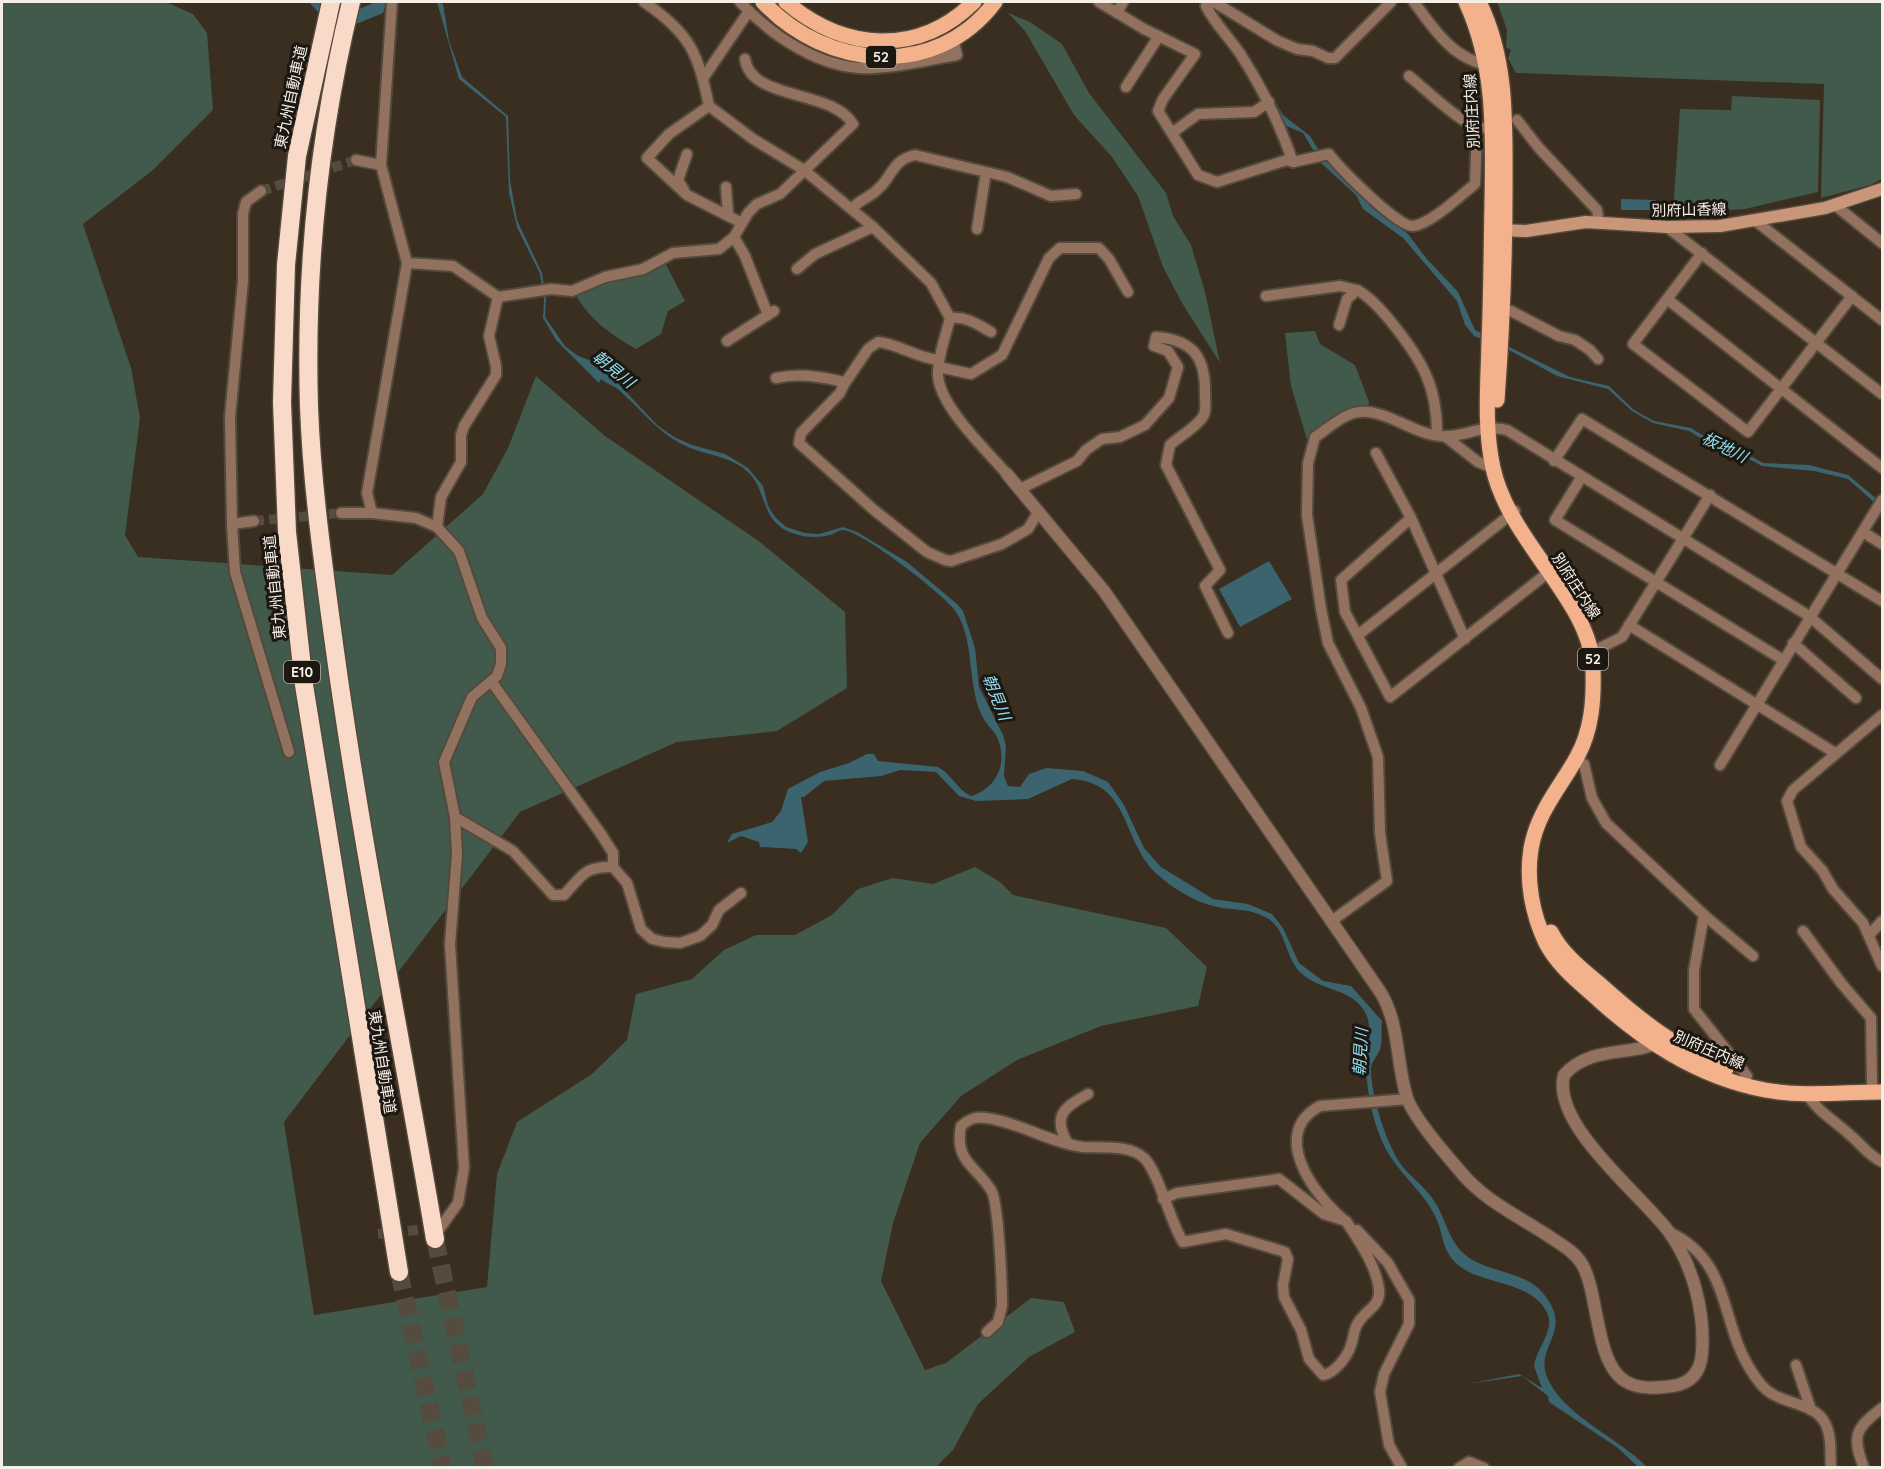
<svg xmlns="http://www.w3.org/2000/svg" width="1884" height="1469" viewBox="0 0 1884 1469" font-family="Quicksand,'Noto Sans JP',sans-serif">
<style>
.green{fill:#415a4b}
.water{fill:#3b646f}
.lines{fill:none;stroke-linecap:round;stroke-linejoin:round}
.minor-tunnel{stroke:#554b3e;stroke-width:10;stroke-dasharray:10 5;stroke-linecap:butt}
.motorway-tunnel{stroke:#554b3e;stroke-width:18;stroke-dasharray:18 9;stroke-linecap:butt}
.minor-casing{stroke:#53493c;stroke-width:14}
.tertiary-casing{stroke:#53493c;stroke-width:15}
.secondary-casing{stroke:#53493c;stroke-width:15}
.primary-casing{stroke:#53493c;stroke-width:18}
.motorway-casing{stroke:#53493c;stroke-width:21}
.minor{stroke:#92725f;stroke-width:10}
.tertiary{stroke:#92725f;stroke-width:12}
.secondary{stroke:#ca9679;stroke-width:12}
.primary{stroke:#f4b28c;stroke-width:15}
.motorway{stroke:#f9d9c7;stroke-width:18}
.labels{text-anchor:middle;stroke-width:6;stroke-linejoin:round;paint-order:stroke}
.shield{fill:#1c1711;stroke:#b5aea6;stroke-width:1.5}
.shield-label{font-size:14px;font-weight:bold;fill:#f6efe6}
.street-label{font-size:15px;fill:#f6efe6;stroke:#1c1711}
.water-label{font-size:16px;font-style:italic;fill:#93dff2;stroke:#1c1711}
</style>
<rect width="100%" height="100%" fill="#392e20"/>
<!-- green -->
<g class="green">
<path d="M 2,2 L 166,2 L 193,14 L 207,33 L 213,110 L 153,170 L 83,224 L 131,368 L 140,418 L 125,535 L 138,557 L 392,575 L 483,494 L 508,448 L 536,376 L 605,436 L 760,542 L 845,612 L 847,688 L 777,731 L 677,742 L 520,812 L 284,1122 L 314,1315 L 487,1287 L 497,1174 L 517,1122 L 592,1074 L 627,1040 L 636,994 L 692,979 L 724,950 L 756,935 L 795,935 L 832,915 L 858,889 L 893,878 L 933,884 L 975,867 L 1000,882 L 1013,895 L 1166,928 L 1207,967 L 1198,1006 L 1101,1026 L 1017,1060 L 961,1096 L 920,1143 L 893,1223 L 881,1281 L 925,1370 L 946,1363 L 1031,1298 L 1064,1302 L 1075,1332 L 1029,1357 L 978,1404 L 953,1450 L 936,1467 L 2,1468 Z"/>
<path d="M 1497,2 L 1882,2 L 1882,179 L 1870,185 L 1821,198 L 1824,84 L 1516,73 L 1508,58 L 1511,50 L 1506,47 L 1507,30 Z"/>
<path d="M 1008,13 L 1030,22 L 1062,44 L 1089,93 L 1166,193 L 1173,216 L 1191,245 L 1205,292 L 1220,363 L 1182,303 L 1163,267 L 1138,196 L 1112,157 L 1074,115 L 1025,31 Z"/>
<path d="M 1732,96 L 1820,100 L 1818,192 L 1745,209 L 1673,214 L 1680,109 L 1731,110 Z"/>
<path d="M 664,261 L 685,301 L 668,311 L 661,334 L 636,349 C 609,333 591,321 575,294 L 610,278 Z"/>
<path d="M 1315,331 L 1320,344 L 1355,365 L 1369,402 L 1368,408 L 1314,432 L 1308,443 L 1291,386 L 1285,333 Z"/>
</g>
<!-- water -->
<g class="water">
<path d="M 309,2 L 325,2 L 341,11 L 355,11 L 375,2 L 387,2 L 383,13 L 354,25 L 320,14 Z"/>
<path d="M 437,2 L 443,4 L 449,41 L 462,77 L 508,116 L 510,180 L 517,220 L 542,273 L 546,299 L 545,317 L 565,346 L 578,356 L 600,364 L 657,425 L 674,437 L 692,445 L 725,454 L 748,468 L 763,486 L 768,506 L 775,517 L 786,527 L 805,533 L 819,534 L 843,527 L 857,532 L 907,562 L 957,604 L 963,611 L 975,648 L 979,687 L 1003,735 L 1006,746 L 1004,776 L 1008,786 L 1020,787 L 1029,774 L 1046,768 L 1083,771 L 1108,782 L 1124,805 L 1144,848 L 1161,867 L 1213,899 L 1248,904 L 1272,914 L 1283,928 L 1299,963 L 1323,981 L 1351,986 L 1382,1021 C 1381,1030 1383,1044 1379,1052 C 1376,1058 1372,1061 1371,1068 C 1370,1093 1387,1147 1403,1167 C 1414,1180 1426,1187 1436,1204 C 1447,1222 1449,1243 1468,1257 C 1490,1273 1524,1271 1542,1292 C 1576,1331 1534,1345 1547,1377 C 1563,1416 1618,1437 1647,1467 L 1638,1467 L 1618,1448 L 1549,1402 L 1548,1396 L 1522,1376 L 1468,1384 L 1519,1374 L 1542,1388 L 1534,1366 C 1536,1349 1554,1332 1548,1315 C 1536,1284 1493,1285 1467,1271 C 1439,1255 1446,1236 1434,1214 C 1420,1187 1394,1170 1382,1141 C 1372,1118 1368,1095 1366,1071 C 1364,1050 1376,1027 1363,1009 C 1349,988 1318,990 1301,973 C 1284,957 1287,927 1265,917 C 1246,907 1231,911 1213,906 C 1194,901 1172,888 1158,875 C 1121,843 1132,783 1072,779 L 1028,799 L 976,801 L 959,796 L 936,772 L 900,770 L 881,776 L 824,781 L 804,797 L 801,797 L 808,842 L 801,853 L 796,849 L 760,847 L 759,842 L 741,836 L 727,843 L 732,834 L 772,822 L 781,811 L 788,789 L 820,772 L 849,763 L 867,754 L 874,754 L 878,761 L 938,767 C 952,774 956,789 971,796 C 998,788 1009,761 996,735 C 993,730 988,726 985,721 C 965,689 977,637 953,608 C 940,592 862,531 843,530 C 839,530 834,534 830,535 C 815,539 796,537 782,528 C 762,515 765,488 748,472 C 728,454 704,456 682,444 C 656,431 641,409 620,391 C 615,386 607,384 601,379 L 599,383 L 556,340 L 543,318 L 544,299 L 540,274 L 517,227 L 509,193 L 506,117 L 459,79 Z"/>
<path d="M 1213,2 L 1219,17 L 1245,50 L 1283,115 L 1310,136 L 1320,152 L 1362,194 L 1371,207 L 1408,234 L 1426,258 L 1458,292 L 1475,330 L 1570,377 L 1609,386 L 1634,410 L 1654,421 L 1691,428 L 1717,444 L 1737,448 L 1763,463 L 1809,465 L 1848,475 L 1878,500 L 1875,503 L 1848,479 L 1814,471 L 1762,466 L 1736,452 L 1716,447 L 1689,431 L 1653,423 L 1632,411 L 1608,389 L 1557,376 L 1511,351 L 1474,336 L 1465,325 L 1457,301 L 1403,238 L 1363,209 L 1356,195 L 1321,163 L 1303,133 L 1284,125 L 1211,11 Z"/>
<path d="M 1621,199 L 1656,200 L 1656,210 L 1621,210 Z"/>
<path d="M 1269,561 L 1292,599 L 1240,627 L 1219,589 Z"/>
</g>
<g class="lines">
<!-- minor-tunnel -->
<g class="minor-tunnel">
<path d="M 261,191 L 356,160"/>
<path d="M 254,521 L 341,513"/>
<path d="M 378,1234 L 437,1228"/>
</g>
<!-- motorway-tunnel -->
<g class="motorway-tunnel">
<path d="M 435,1239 L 485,1468"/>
<path d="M 399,1272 L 443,1468"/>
</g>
<!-- minor casing -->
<g class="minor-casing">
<g id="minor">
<path d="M 392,2 L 381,165 L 407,263 L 367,493 L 372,513 L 416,518 L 437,527 L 459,551 L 482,618 L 501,648 L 501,664 L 497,676 L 472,697 L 444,762 L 455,817 L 457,854 L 450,944 L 464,1168 L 458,1203 L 440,1228"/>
<path d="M 644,2 C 690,33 698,53 709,106 L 753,139 L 804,170 L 873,227 L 931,283 L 950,318 C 946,336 938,354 938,373 C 937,404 987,451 1007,474"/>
<path d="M 740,2 C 773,37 823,71 874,68 C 902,67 929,60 957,55 L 955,47 L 945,50 L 938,58"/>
<path d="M 1099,2 L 1144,29 L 1195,54 L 1163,99 L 1158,111 L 1198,175 L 1217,182 L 1287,160 L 1293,162 L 1329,154 C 1339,167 1398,228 1413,226 C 1431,224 1461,195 1475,184 L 1477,129"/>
<path d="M 1211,2 L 1206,6 C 1215,24 1228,36 1239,52 C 1262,87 1279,122 1293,162"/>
<path d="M 1214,2 L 1278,41 L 1297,49 L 1313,51 L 1328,58 L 1335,58 L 1391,2"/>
<path d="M 1414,2 C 1433,28 1454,61 1490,65"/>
<path d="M 1117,13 L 1123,2"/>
<path d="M 1409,76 C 1424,88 1466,129 1483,128"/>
<path d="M 704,77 L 749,11"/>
<path d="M 1126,87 L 1159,36"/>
<path d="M 709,106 L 669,134 L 647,158 L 687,195 L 742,223"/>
<path d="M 1517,120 L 1539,148 L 1597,210 L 1599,223"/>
<path d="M 1172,133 L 1198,114 L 1254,112 L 1269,102"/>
<path d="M 356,160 L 381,165"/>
<path d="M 726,187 L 728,214"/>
<path d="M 684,190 L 678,180 L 687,154"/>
<path d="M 1835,205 L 1882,243"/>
<path d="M 852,209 C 859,199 870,198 878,189 C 894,175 891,161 915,155 L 1007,177 L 1051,196 L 1076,194"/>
<path d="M 1757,222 L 1882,320"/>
<path d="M 1667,227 L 1882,394"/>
<path d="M 977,229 L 986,172"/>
<path d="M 734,237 L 745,256 L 768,315"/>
<path d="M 1702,253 L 1633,344 L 1748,432 L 1852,296"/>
<path d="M 407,263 L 453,266 L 498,297 L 551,289 L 572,291 L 605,277 L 643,269 L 673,253 L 719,249 L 734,237 L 748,213 L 757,204 L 780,194 L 853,124 C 832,89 751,101 745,59"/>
<path d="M 797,269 L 815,254 L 873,227"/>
<path d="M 1266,296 L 1340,286 L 1357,290"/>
<path d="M 1667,299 L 1882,468"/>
<path d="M 1497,311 L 1511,311 L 1559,336 L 1575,340 L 1590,350 L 1598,359"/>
<path d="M 950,318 C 966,316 977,324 991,332"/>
<path d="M 1339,325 L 1347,299 L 1357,290 C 1379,301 1416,352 1426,375 C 1434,393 1437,416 1437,434"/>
<path d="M 727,341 L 774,311"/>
<path d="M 939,367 L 971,374 L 1002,355 L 1049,258 L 1060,248 L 1099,248 L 1109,259 L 1128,292"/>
<path d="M 776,378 C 798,373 817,376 840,381 L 843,386 L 840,393 L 801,433 L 799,443 L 874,510 L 927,552 L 945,560 L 951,561 L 1002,544 L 1028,529 L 1039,511"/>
<path d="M 843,386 L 868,349 L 878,342 C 899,344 916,358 939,360"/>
<path d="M 1446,437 L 1478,462 L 1493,468"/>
<path d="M 1376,453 L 1411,518 L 1465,639"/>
<path d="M 1554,461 L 1582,419 L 1882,601"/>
<path d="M 1581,478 L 1555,520 L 1783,660"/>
<path d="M 1020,489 L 1077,461 L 1086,450 L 1102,439 L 1120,437 L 1145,425 L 1169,398 L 1178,367 L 1168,351 L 1154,346 L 1156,337 C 1195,340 1206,359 1205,396 C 1205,403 1207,412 1202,418 C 1194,429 1180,436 1170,445 L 1166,465 L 1220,570 L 1205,586 L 1228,633"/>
<path d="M 341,513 L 372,513"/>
<path d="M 1411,518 L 1341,580 L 1345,612 L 1390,697 L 1554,568"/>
<path d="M 254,521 L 232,524 L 230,417 L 243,281 L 243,214 L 246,202 L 261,191"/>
<path d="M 232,524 L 235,572 L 289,752"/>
<path d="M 437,527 L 441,497 L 461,462 L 461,435 L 464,426 L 496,375 L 496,366 L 489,336 L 498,297"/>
<path d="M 1863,532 L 1882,544"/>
<path d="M 1629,625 L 1835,753"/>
<path d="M 1358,635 L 1515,511"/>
<path d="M 1793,643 L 1856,698"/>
<path d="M 1600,648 L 1622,637 L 1710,495"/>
<path d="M 491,681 L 601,834 L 613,853 L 613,867"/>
<path d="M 1882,715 L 1793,790 L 1787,801 L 1801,847 L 1822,870 L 1833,889 L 1863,923 L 1882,966"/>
<path d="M 1584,764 L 1592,798 L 1606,823 L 1704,915 L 1694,970 L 1694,1009 L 1747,1076"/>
<path d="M 1720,765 L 1882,500"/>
<path d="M 455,817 L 513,851 L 553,895 L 564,895 C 582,876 584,866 613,867 L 627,883 L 641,929 L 652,939 L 665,942 L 680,943 L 700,936 L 712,925 L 719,910 L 741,893"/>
<path d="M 1704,915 L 1753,956"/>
<path d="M 1333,920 L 1387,881 L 1380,833 L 1378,757 L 1361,708 L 1328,643 L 1321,609 L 1307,515 L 1308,463 L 1315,437 C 1326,430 1341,416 1354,413 C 1385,405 1416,439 1448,436 C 1469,435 1485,424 1507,430 L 1809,616 L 1882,679"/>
<path d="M 1803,931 L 1841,983 L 1871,1018 L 1872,1084"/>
<path d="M 1869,935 L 1882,921"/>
<path d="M 1806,1093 C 1817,1111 1835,1121 1850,1135 C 1862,1145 1868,1155 1882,1162"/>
<path d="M 1067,1142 C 1052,1115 1065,1107 1088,1094"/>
<path d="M 1343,1219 C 1313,1194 1269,1133 1320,1106 L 1408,1099"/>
<path d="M 1357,1230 L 1388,1263 L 1409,1300 L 1409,1324 L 1384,1374 L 1380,1392 L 1389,1445 L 1402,1468"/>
<path d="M 1669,1232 C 1732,1261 1719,1322 1752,1372 C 1758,1381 1764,1390 1774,1395 C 1790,1404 1816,1405 1825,1423 C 1832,1436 1830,1453 1831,1468"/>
<path d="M 987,1332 L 998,1322 L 1002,1306 C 1002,1288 999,1202 991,1190 C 975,1165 954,1161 961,1126 C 969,1119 976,1116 986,1118 C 1019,1122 1050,1143 1083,1147 C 1101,1148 1131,1144 1145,1159 C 1159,1174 1170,1221 1183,1242 L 1226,1234 L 1285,1252 L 1288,1259 L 1283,1285 L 1284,1297 L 1301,1330 L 1309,1359 L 1323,1375 C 1334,1374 1348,1356 1351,1345 C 1354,1338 1353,1330 1358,1323 C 1365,1310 1381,1307 1379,1289 C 1376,1265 1359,1241 1346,1221 L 1324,1214 L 1279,1179 L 1177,1193 L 1163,1199"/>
<path d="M 1796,1365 L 1811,1410"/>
<path d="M 1459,1468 L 1469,1462 L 1484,1468"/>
<path d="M 1864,1468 C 1852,1437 1854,1429 1882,1408"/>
</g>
</g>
<!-- tertiary casing -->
<g class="tertiary-casing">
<path id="tertiary" d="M 1007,474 L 1104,591 L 1381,993 C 1400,1025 1396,1063 1407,1098 C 1413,1116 1446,1155 1460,1171 C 1482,1199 1518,1216 1547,1235 C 1560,1244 1574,1251 1582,1264 C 1599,1293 1595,1363 1625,1381 C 1639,1390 1657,1388 1673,1386 C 1692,1383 1701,1371 1702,1352 C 1705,1312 1693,1265 1669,1232 C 1642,1195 1551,1125 1564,1075 C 1592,1042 1646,1058 1658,1039"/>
</g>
<!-- secondary casing -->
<g class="secondary-casing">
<path id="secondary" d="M 1496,230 L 1526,231 L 1586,222 L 1667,227 L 1720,226 L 1825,208 L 1882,189"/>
</g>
<!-- primary casing -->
<g class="primary-casing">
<g id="primary">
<path d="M 763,2 C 827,70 936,80 995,2"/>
<path d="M 786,2 C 844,51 918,57 974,2"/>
<path d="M 1466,2 C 1496,67 1493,134 1492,205 C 1491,251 1491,297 1489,343 C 1488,385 1484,427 1493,468 C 1509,542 1592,602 1593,669 C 1594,699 1592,730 1577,757 C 1560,788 1537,812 1531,849 C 1526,880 1532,914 1546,943 C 1557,964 1575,979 1592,994 C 1642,1040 1697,1077 1765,1090 C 1803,1097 1844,1092 1882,1092"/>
<path d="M 1479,2 C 1508,60 1505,126 1505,190 C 1505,260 1502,330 1497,400"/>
<path d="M 1551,932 C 1562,954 1583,970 1602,986 C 1640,1020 1678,1050 1726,1069"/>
</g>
</g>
<!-- motorway casing -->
<g class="motorway-casing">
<g id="motorway">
<path d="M 331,2 L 297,156 L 286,265 L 282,402 L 287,532 L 304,685 L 399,1272"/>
<path d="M 351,2 C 319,133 305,272 309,407 C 312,488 324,570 335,651 C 362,848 402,1043 435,1239"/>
</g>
</g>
<!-- minor -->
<use href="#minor" class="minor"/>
<!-- tertiary -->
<use href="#tertiary" class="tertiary"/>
<!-- secondary -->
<use href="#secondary" class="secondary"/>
<!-- primary -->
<use href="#primary" class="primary"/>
<!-- motorway -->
<use href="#motorway" class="motorway"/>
</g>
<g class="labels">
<!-- shield labels -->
<g class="shield">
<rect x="866" y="46" width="30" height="22" rx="4.5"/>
<rect x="1578" y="648" width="30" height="22" rx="4.5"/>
<rect x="284" y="661" width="36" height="22" rx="4.5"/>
</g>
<g class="shield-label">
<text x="881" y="62">52</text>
<text x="1593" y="664">52</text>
<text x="302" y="677">E10</text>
</g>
<!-- street labels -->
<g class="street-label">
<text transform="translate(291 97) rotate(-78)" y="5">東九州自動車道</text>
<text transform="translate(1472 111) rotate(-93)" y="5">別府庄内線</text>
<text transform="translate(1689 210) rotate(-1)" y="5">別府山香線</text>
<text transform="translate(1576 586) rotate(57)" y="5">別府庄内線</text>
<text transform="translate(275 587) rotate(-96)" y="5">東九州自動車道</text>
<text transform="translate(1709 1050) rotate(23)" y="5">別府庄内線</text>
<text transform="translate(382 1062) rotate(81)" y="5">東九州自動車道</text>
</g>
<!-- water labels -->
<g class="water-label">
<text transform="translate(614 369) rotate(39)" y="6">朝見川</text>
<text transform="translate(1725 447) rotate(26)" y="6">板地川</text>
<text transform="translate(997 697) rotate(68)" y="6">朝見川</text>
<text transform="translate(1360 1052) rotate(-87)" y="6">朝見川</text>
</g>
</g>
<!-- border -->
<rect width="1884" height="1469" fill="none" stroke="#f6efe6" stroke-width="6"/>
</svg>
